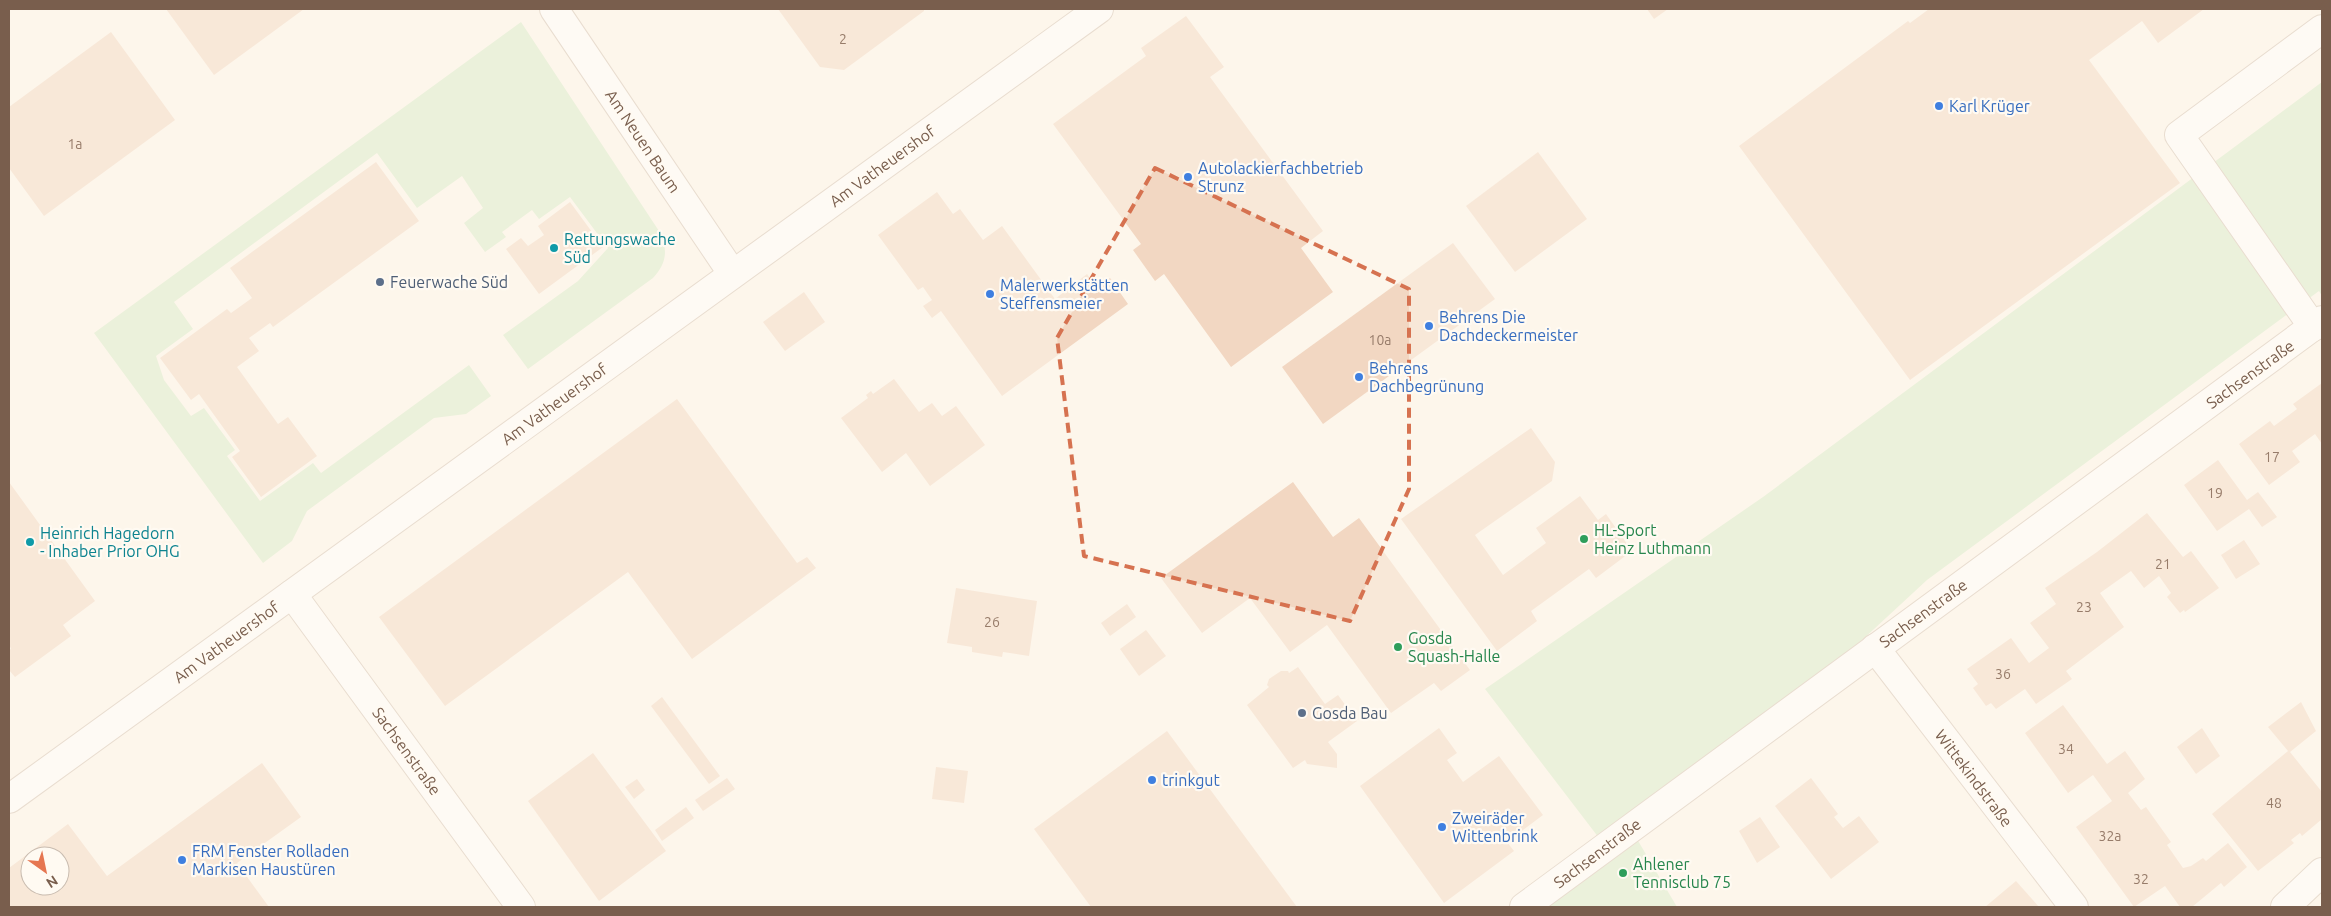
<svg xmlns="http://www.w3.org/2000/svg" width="2331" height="916" viewBox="0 0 2331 916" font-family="Ubuntu,sans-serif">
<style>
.green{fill:#d6ebc8}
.building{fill:#f2d7c2;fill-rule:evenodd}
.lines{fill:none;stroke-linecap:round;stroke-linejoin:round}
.minor-casing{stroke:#d0bfaf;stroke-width:30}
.minor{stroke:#fff;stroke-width:28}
.marked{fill:none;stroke:#d67250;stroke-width:4;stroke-dasharray:10 6;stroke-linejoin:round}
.shop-dot{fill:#3f7fe0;stroke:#fffaf2;stroke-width:2}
.culture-dot{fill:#0f9aa8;stroke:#fffaf2;stroke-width:2}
.service-dot{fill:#5c6f8a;stroke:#fffaf2;stroke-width:2}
.leisure-dot{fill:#2e9e5b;stroke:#fffaf2;stroke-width:2}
.labels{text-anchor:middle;stroke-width:4.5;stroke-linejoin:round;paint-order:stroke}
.number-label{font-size:14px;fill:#977c6a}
.shop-label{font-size:16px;fill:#366cbe;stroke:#fffaf2;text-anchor:start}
.street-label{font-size:16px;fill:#795e4d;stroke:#fffaf2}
.culture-label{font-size:16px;fill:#0d838f;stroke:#fffaf2;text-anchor:start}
.service-label{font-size:16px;fill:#4e5e75;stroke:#fffaf2;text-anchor:start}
.leisure-label{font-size:16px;fill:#27864d;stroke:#fffaf2;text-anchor:start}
</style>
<rect width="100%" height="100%" fill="#fdf6eb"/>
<!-- green -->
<g class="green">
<path d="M 521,22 L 661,234 C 668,252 666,264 653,278 L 528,369 L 503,335 L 578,281 L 608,248 L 570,197 L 539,219 L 532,210 L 502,232 L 506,237 L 485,252 L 464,223 L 483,208 L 462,176 L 417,208 L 377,153 L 174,302 L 193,329 L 156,356 L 164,380 L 191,416 L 204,408 L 235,450 L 227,456 L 260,501 L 313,463 L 321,473 L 469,365 L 491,396 L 466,414 L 434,418 L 307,511 L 292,541 L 263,563 L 94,333 Z"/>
<path d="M 2322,82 L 2322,296 L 2319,291 L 1927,580 L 1860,642 L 1599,838 L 1485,689 L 1763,497 Z"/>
<path d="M 1637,839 L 1677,907 L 1543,907 Z"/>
</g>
<!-- building -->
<g class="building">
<path d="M 166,9 L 304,9 L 214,75 Z"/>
<path d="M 778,9 L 924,9 L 924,11 L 844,70 L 820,67 Z"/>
<path d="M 1647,9 L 1668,9 L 1654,19 Z"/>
<path d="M 1929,9 L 2204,9 L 2158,43 L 2142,21 L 2089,60 L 2180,183 L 1910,380 L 1739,146 L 1908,21 L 1910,23 Z"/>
<path d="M 1186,16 L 1224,67 L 1210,77 L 1323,231 L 1301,248 L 1333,292 L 1231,367 L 1164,274 L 1155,281 L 1133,250 L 1141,244 L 1053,124 L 1146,56 L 1141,48 Z"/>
<path d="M 111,32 L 175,120 L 44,216 L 9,168 L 9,107 Z"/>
<path d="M 1538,152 L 1587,219 L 1515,272 L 1466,206 Z"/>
<path d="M 376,162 L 419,221 L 273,327 L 270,323 L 249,338 L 259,351 L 237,367 L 278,424 L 288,417 L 317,456 L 261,497 L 232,457 L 240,451 L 199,394 L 191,400 L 160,358 L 227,309 L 231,313 L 252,298 L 230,268 Z"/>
<path d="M 937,192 L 953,214 L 960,209 L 983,240 L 1002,226 L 1055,299 L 1087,274 L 1097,288 L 1110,278 L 1128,304 L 1002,396 L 941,311 L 932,318 L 923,306 L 932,300 L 923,287 L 918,290 L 878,235 Z"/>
<path d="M 570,202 L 603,247 L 539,294 L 506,249 L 521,238 L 528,246 L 544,235 L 538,226 Z"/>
<path d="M 1453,243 L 1495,299 L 1323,424 L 1282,367 Z"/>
<path d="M 804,292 L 825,322 L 785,351 L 763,322 Z"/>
<path d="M 894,379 L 919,412 L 932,403 L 942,416 L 956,406 L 985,445 L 930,486 L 906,453 L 882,472 L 841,418 L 868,398 L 866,395 L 871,391 L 873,394 Z"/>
<path d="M 2322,383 L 2322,444 L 2315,434 L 2292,451 L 2300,462 L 2269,485 L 2239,444 L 2270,421 L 2274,426 L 2297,409 L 2293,404 Z"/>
<path d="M 677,399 L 797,563 L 807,557 L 816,568 L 692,659 L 628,572 L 445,706 L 379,617 Z"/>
<path d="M 1531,428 L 1555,462 L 1552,481 L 1475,535 L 1503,575 L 1546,543 L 1536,528 L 1580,496 L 1598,520 L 1606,514 L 1632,551 L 1596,578 L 1589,569 L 1531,611 L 1537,621 L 1497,651 L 1401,519 Z"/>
<path d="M 2218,460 L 2247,500 L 2258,492 L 2277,517 L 2262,527 L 2249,509 L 2217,531 L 2184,485 Z"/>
<path d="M 9,482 L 95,601 L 63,625 L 71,636 L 15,677 L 9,670 L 9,650 L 11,649 L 9,644 Z"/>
<path d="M 1293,482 L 1333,537 L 1359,518 L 1470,670 L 1441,691 L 1434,683 L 1391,713 L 1327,625 L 1290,652 L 1250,598 L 1202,633 L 1161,578 Z"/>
<path d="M 2147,513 L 2183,557 L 2191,551 L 2219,588 L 2185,612 L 2184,610 L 2180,613 L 2167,597 L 2171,593 L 2159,576 L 2144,588 L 2131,571 L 2100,593 L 2124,627 L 2066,671 L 2072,679 L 2036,704 L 2025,689 L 1996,709 L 1991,703 L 1986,706 L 1973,688 L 1978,684 L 1967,669 L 2011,638 L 2029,663 L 2049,648 L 2030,623 L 2056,604 L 2045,588 L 2097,552 Z"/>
<path d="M 2244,540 L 2260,564 L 2236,579 L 2221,555 Z"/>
<path d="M 956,588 L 1037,601 L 1029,656 L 1003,652 L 1002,657 L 972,652 L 972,647 L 947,643 Z"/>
<path d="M 1127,604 L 1136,617 L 1110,636 L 1101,623 Z"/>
<path d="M 1146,630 L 1166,656 L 1139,676 L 1120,649 Z"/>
<path d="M 1298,667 L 1325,704 L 1338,695 L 1357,721 L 1328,742 L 1337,754 L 1337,768 L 1307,764 L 1305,760 L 1293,768 L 1247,705 L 1269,687 L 1267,685 L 1269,679 L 1281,671 L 1288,671 L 1289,673 Z"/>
<path d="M 662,697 L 720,776 L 709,784 L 651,706 Z"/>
<path d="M 2301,702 L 2316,731 L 2290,752 L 2322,792 L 2322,819 L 2302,836 L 2300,833 L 2291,840 L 2294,843 L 2258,871 L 2212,814 L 2288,751 L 2268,727 Z"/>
<path d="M 2063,705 L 2107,764 L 2125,751 L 2145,779 L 2128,793 L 2141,810 L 2146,807 L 2171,842 L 2167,845 L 2183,868 L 2191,866 L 2203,858 L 2206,861 L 2228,843 L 2247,867 L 2224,887 L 2221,883 L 2192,907 L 2180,907 L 2165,886 L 2134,907 L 2076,827 L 2112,801 L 2093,775 L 2068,793 L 2025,733 Z"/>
<path d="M 1439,728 L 1457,753 L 1447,760 L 1463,782 L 1499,756 L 1543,815 L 1507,842 L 1514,851 L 1444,903 L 1360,786 Z"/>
<path d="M 2202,728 L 2220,756 L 2196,774 L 2177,747 Z"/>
<path d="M 1167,731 L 1297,907 L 1091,907 L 1034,829 Z"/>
<path d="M 593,753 L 666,851 L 599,901 L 528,801 Z"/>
<path d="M 262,763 L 301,817 L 237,863 L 269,907 L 9,907 L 9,868 L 68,824 L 107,876 ZM 30,856 L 60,856 L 60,886 L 30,886 Z"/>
<path d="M 936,767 L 968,771 L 964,803 L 932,799 Z"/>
<path d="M 727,778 L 735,789 L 703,811 L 695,800 Z"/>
<path d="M 1811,778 L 1838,814 L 1834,817 L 1843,828 L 1859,816 L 1879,842 L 1831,879 L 1775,806 Z"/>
<path d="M 637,779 L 645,790 L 634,799 L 625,787 Z"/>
<path d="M 686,807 L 694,818 L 662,841 L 655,830 Z"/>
<path d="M 1760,817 L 1780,847 L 1757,863 L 1739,831 Z"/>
<path d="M 2016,881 L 2039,907 L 1985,907 Z"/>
</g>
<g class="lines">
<!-- minor casing -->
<g class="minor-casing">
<g id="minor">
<path d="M 554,9 L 732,273"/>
<path d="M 2313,327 L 2179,135 L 2322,29"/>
<path d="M 292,594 L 521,907"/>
<path d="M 1875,648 L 2074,907"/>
<path d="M 9,799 L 1099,9"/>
<path d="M 1524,907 L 2322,320"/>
<path d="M 2285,907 L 2322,872"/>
</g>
</g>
<!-- minor -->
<use href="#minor" class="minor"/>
</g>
<!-- marked area -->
<path d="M0 0H2331V916H0ZM 1155,168 L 1409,289 L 1409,489 L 1350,621 L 1084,556 L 1057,338 Z" fill="#fdf6eb" fill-opacity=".55" fill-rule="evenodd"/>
<path class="marked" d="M 1155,168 L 1409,289 L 1409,489 L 1350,621 L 1084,556 L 1057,338 Z"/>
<!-- markers -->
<g class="shop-dot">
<circle cx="1939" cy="106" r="5"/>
<circle cx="1188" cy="177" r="5"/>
<circle cx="990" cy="294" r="5"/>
<circle cx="1429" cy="326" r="5"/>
<circle cx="1359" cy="377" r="5"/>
<circle cx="1152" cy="780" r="5"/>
<circle cx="1442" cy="827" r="5"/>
<circle cx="182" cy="860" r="5"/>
</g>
<g class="culture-dot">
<circle cx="554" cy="248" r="5"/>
<circle cx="30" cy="542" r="5"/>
</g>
<g class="service-dot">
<circle cx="380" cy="282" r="5"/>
<circle cx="1302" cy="713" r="5"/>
</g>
<g class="leisure-dot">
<circle cx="1584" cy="539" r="5"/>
<circle cx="1398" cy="647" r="5"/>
<circle cx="1623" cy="873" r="5"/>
</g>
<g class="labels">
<!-- number labels -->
<g class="number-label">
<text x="843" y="44">2</text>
<text x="75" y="149">1a</text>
<text x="1380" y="345">10a</text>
<text x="2272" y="462">17</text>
<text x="2215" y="498">19</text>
<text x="2163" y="569">21</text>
<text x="2084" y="612">23</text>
<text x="992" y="627">26</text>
<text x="2003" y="679">36</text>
<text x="2066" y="754">34</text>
<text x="2274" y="808">48</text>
<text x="2110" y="841">32a</text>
<text x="2141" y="884">32</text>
</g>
<!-- shop labels -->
<g class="shop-label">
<text x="1949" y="112">Karl Krüger</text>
<text x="1198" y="174">Autolackierfachbetrieb<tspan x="1198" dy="18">Strunz</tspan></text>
<text x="1000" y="291">Malerwerkstätten<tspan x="1000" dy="18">Steffensmeier</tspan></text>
<text x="1439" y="323">Behrens Die<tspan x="1439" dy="18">Dachdeckermeister</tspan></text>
<text x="1369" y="374">Behrens<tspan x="1369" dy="18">Dachbegrünung</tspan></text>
<text x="1162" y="786">trinkgut</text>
<text x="1452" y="824">Zweiräder<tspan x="1452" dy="18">Wittenbrink</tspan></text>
<text x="192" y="857">FRM Fenster Rolladen<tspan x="192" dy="18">Markisen Haustüren</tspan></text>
</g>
<!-- street labels -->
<g class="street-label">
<text transform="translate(643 141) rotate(56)" y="6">Am Neuen Baum</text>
<text transform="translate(882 166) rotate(-36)" y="6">Am Vatheuershof</text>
<text transform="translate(2250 374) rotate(-36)" y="6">Sachsenstraße</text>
<text transform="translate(554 404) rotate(-36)" y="6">Am Vatheuershof</text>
<text transform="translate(1923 613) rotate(-36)" y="6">Sachsenstraße</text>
<text transform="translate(226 642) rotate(-36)" y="6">Am Vatheuershof</text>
<text transform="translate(407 751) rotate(54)" y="6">Sachsenstraße</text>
<text transform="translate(1974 778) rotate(53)" y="6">Wittekindstraße</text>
<text transform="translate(1597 853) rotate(-37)" y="6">Sachsenstraße</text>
</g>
<!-- culture labels -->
<g class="culture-label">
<text x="564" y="245">Rettungswache<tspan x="564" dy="18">Süd</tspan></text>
<text x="40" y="539">Heinrich Hagedorn<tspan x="40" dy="18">- Inhaber Prior OHG</tspan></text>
</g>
<!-- service labels -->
<g class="service-label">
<text x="390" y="288">Feuerwache Süd</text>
<text x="1312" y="719">Gosda Bau</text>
</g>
<!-- leisure labels -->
<g class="leisure-label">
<text x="1594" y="536">HL-Sport<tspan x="1594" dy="18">Heinz Luthmann</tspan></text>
<text x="1408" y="644">Gosda<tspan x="1408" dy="18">Squash-Halle</tspan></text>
<text x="1633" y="870">Ahlener<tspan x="1633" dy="18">Tennisclub 75</tspan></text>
</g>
</g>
<!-- border -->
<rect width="2331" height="916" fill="none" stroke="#795e4d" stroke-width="20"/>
<!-- north arrow -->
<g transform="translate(45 871) rotate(147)"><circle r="24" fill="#fffaf2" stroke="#c9bcb0"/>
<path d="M0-4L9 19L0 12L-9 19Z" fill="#e67651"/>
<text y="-8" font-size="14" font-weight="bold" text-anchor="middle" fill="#795e4d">N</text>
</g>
</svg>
